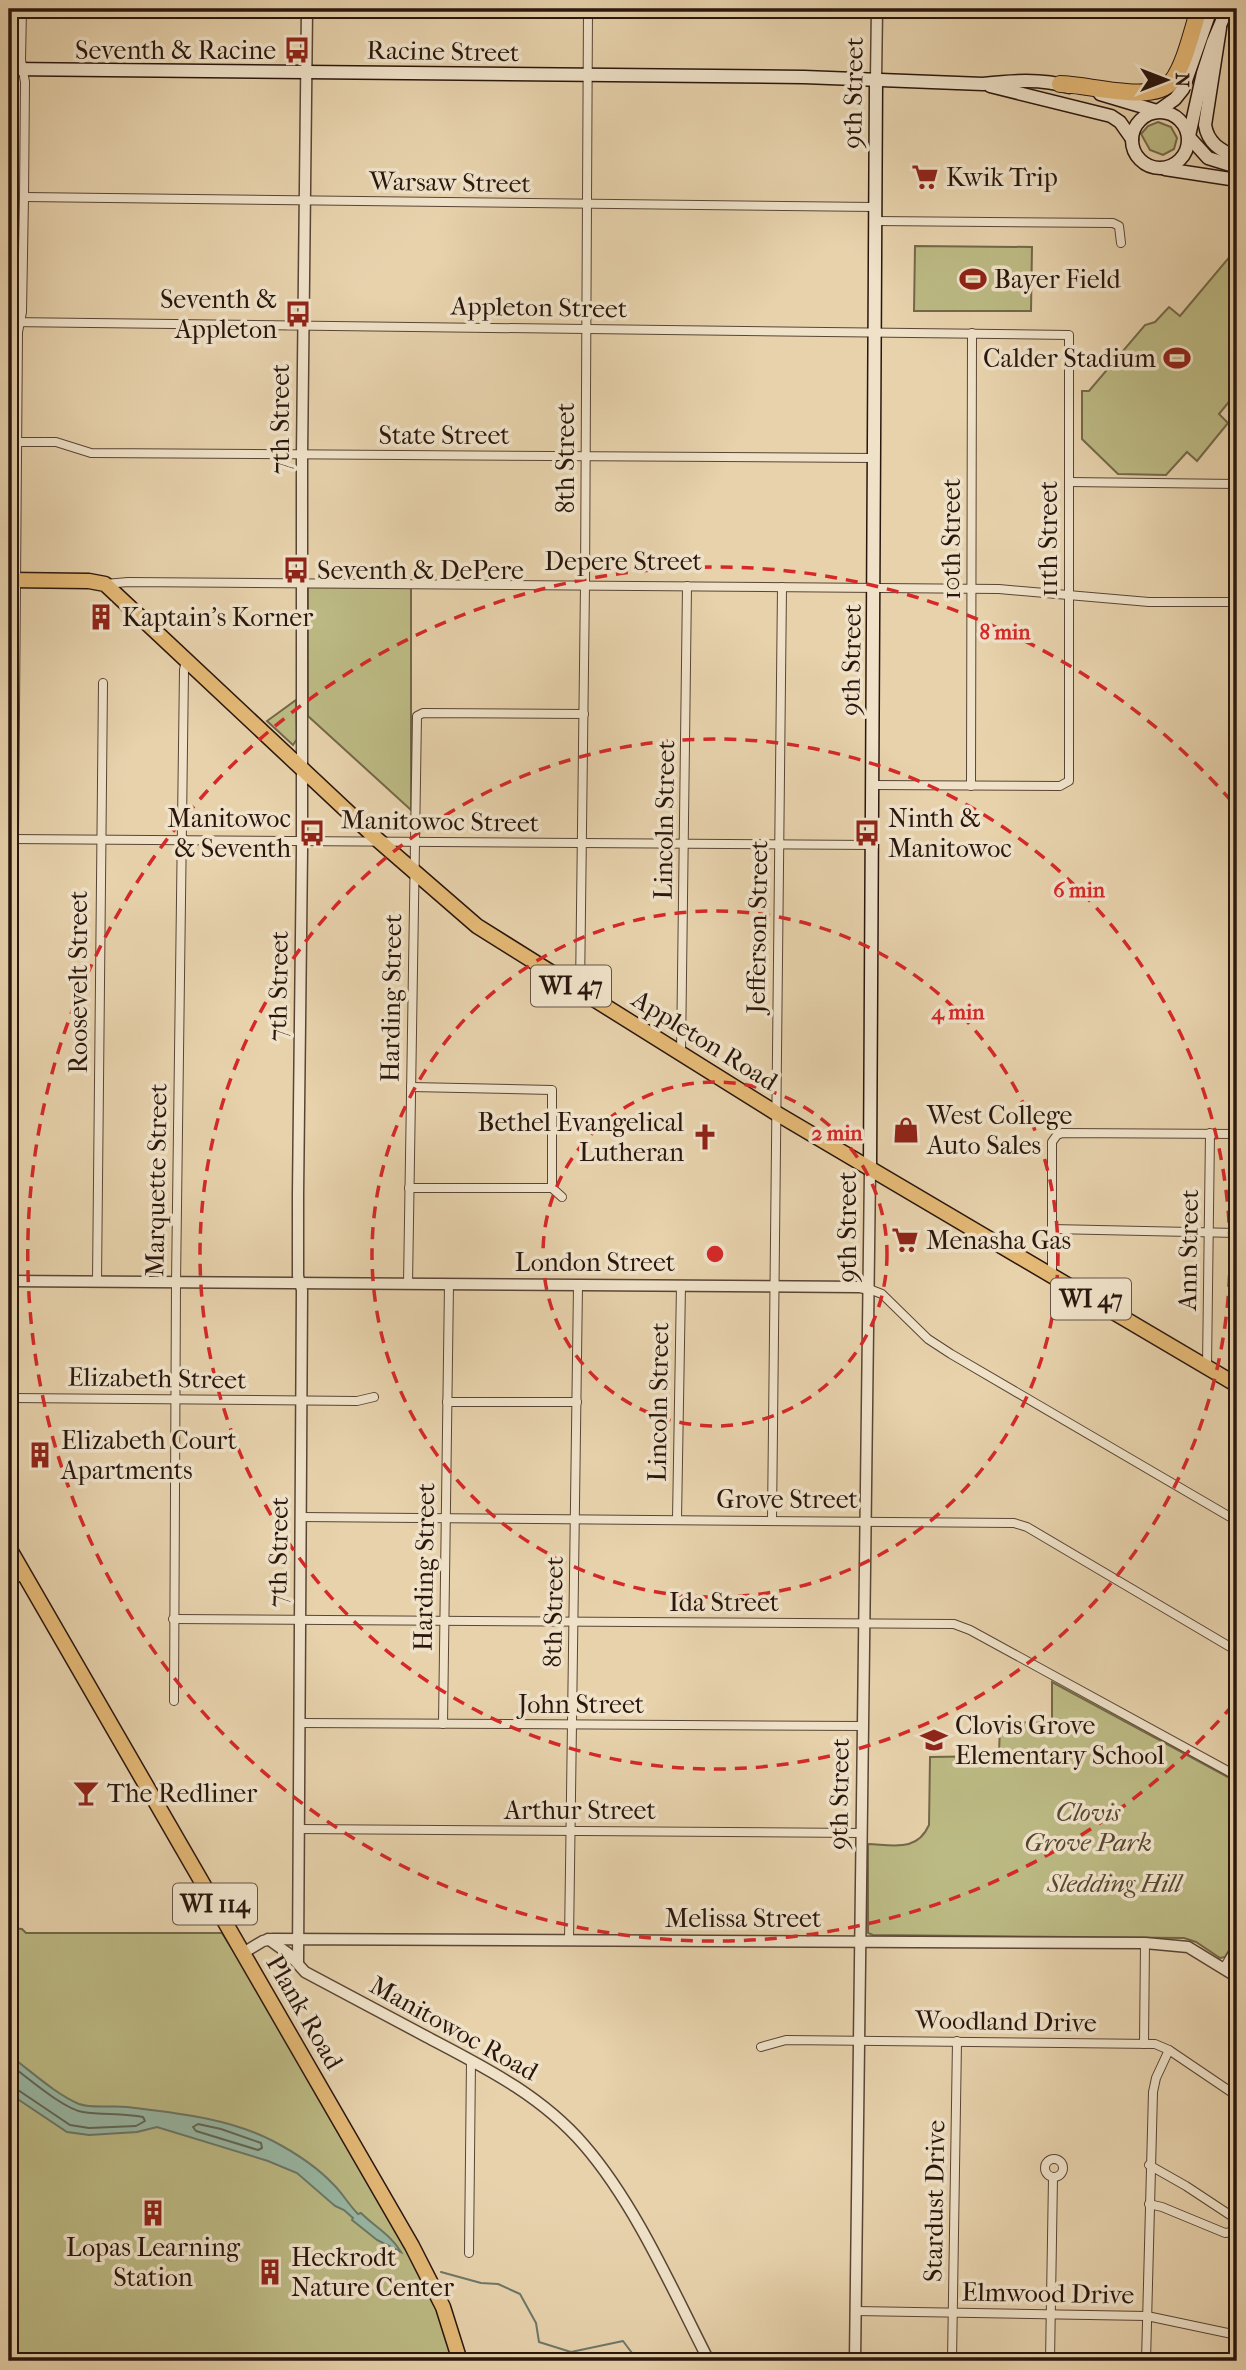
<svg xmlns="http://www.w3.org/2000/svg" width="1246" height="2370" viewBox="0 0 1246 2370" font-family="'IM FELL French Canon',serif">
<style>
.green{fill:#bcba84;stroke:#736848;stroke-width:2}
.water{fill:#98b8a4;stroke:#6c7768;stroke-width:2}
.lines{fill:none;stroke-linecap:round;stroke-linejoin:round}
.shore{stroke:#616758;stroke-width:2}
.stream{stroke:#6c7768;stroke-width:2}
.minor-casing{stroke:#594535;stroke-width:10}
.tertiary-casing{stroke:#594535;stroke-width:13}
.secondary-casing{stroke:#2a160d;stroke-width:15}
.primary-casing{stroke:#2a160d;stroke-width:17}
.motorway-casing{stroke:#2a160d;stroke-width:18}
.minor{stroke:#efe2c9;stroke-width:8}
.tertiary{stroke:#efe2c9;stroke-width:10}
.secondary{stroke:#efe2c9;stroke-width:12}
.primary{stroke:#e4b976;stroke-width:14}
.motorway{stroke:#e4b976;stroke-width:16}
.ring{fill:none;stroke:#d62828;stroke-width:3.5;stroke-dasharray:12 9}
.labels{text-anchor:middle;stroke-width:7;stroke-linejoin:round;paint-order:stroke}
.shield{fill:#efe2c9;stroke:#655345;stroke-width:2}
.shield-label{font-size:24px;font-weight:bold;fill:#2a160d}
.poi-label{font-size:26px;fill:#2a160d;stroke:#efe2c9;text-anchor:start}
.street-label{font-size:26px;fill:#2a160d;stroke:#efe2c9}
.park-label{font-size:26px;font-style:italic;fill:#564731;stroke:#efe2c9}
.centre{fill:#d62828;stroke:#efe2c9;stroke-width:3.5}
.ring-label{font-size:21px;text-anchor:middle;font-weight:bold;fill:#d62828;stroke:#efe2c9;stroke-width:7;stroke-linejoin:round;paint-order:stroke}
</style>
<rect width="100%" height="100%" fill="#e7d2ac"/>
<filter id="stains"><feTurbulence type="fractalNoise" baseFrequency=".00286" numOctaves="4"/><feColorMatrix values="0 0 0 0 .2 0 0 0 0 .09 0 0 0 0 .02 0 0 0 .5 -.17"/></filter>
<radialGradient id="worn" r=".72"><stop offset=".6" stop-color="#630" stop-opacity="0"/><stop offset="1" stop-color="#630" stop-opacity=".3"/></radialGradient>
<!-- green -->
<g class="green">
<path d="M 1158,122 L 1171,127 L 1177,138 L 1174,149 L 1163,155 L 1150,150 L 1141,134 L 1148,126 Z"/>
<path d="M 915,246 L 1032,247 L 1031,311 L 914,311 Z"/>
<path d="M 1237,248 L 1237,392 L 1219,414 L 1228,423 L 1197,461 L 1187,452 L 1166,475 L 1118,474 L 1082,439 L 1082,391 L 1089,391 L 1145,325 L 1155,322 L 1169,307 L 1180,316 Z"/>
<path d="M 308,587 L 411,588 L 411,810 L 308,716 Z"/>
<path d="M 296,700 L 297,739 L 293,745 L 267,721 Z"/>
<path d="M 1052,1682 L 1237,1782 L 1237,1937 L 1225,1957 L 1220,1958 L 1196,1942 L 1184,1938 L 873,1935 L 868,1933 L 868,1844 C 894,1845 917,1852 929,1825 L 930,1757 L 999,1756 L 1000,1722 L 1052,1723 Z"/>
<path d="M 9,1928 L 22,1929 L 26,1933 L 222,1933 L 285,2032 L 426,2282 L 456,2361 L 9,2361 Z"/>
</g>
<!-- water -->
<path class="water" d="M 9,2055 C 31,2071 54,2093 79,2104 C 93,2109 113,2105 127,2107 C 176,2113 229,2118 273,2141 C 294,2152 318,2168 334,2185 C 343,2194 349,2205 358,2214 L 361,2213 C 375,2227 391,2235 401,2252 L 377,2240 L 352,2220 L 353,2218 L 344,2210 L 335,2206 L 297,2173 L 268,2161 L 157,2127 L 137,2132 L 89,2135 L 67,2132 L 13,2096 L 9,2101 Z"/>
<g class="lines">
<!-- shore -->
<g class="shore">
<path d="M 9,2064 C 26,2076 63,2109 83,2112 C 103,2115 123,2113 143,2117 L 145,2121 L 136,2126 L 89,2128 L 70,2125 L 18,2090 L 9,2090"/>
<path d="M 198,2124 L 221,2129 L 261,2143 L 262,2148 L 258,2150 L 196,2131 L 193,2127 Z"/>
</g>
<!-- stream -->
<path class="stream" d="M 441,2272 L 481,2283 L 498,2284 L 520,2294 L 536,2323 L 539,2342 L 571,2352 L 623,2341 L 638,2361"/>
<!-- minor casing -->
<g class="minor-casing">
<g id="minor">
<path d="M 24,197 L 875,207"/>
<path d="M 875,221 L 1113,223 L 1119,226 L 1121,243"/>
<path d="M 9,322 L 1069,335 L 1069,781 L 1060,786 L 873,785"/>
<path d="M 17,442 L 56,442 L 91,453 L 874,458"/>
<path d="M 1069,482 L 1237,484"/>
<path d="M 105,584 L 128,582 L 999,589 L 1149,602 L 1237,602"/>
<path d="M 971,786 L 972,333"/>
<path d="M 10,839 L 872,845"/>
<path d="M 580,991 L 585,585 L 588,9"/>
<path d="M 681,1054 L 687,586"/>
<path d="M 411,1087 L 552,1090 L 552,1188"/>
<path d="M 409,1188 L 552,1188 L 562,1197"/>
<path d="M 1052,1229 L 1237,1233"/>
<path d="M 1052,1276 L 1052,1142 L 1057,1135 L 1062,1133 L 1237,1134"/>
<path d="M 97,1282 L 103,683"/>
<path d="M 408,1284 L 417,716 L 423,713 L 584,714"/>
<path d="M 869,1289 L 882,1294 L 928,1339 L 951,1354 L 1237,1521"/>
<path d="M 1207,1367 L 1210,1133"/>
<path d="M 12,1398 L 357,1401 L 374,1397"/>
<path d="M 447,1402 L 577,1402"/>
<path d="M 9,1482 L 13,1467 L 10,1334 L 18,332 L 22,312 L 24,197 L 25,82 L 21,60 L 22,9"/>
<path d="M 301,1517 L 1014,1523 L 1027,1527 L 1237,1651"/>
<path d="M 677,1519 L 681,1285"/>
<path d="M 772,1520 L 782,587"/>
<path d="M 9,1582 L 24,1574"/>
<path d="M 173,1619 L 954,1624 L 970,1630 L 1237,1776"/>
<path d="M 174,1701 L 176,1283 L 184,670 L 186,660"/>
<path d="M 299,1723 L 863,1726"/>
<path d="M 443,1724 L 449,1284"/>
<path d="M 1231,1773 L 1237,1761"/>
<path d="M 298,1829 L 861,1833"/>
<path d="M 569,1941 L 578,1285"/>
<path d="M 1224,1968 L 1237,1946"/>
<path d="M 1144,2044 L 1145,1943"/>
<path d="M 761,2047 L 786,2040 L 1155,2044 L 1169,2050 L 1237,2096"/>
<circle cx="1054" cy="2168" r="9"/>
<path d="M 1149,2204 L 1162,2207 L 1225,2233 L 1232,2232 L 1236,2225 L 1233,2217 L 1186,2186 L 1149,2165"/>
<path d="M 469,2253 L 471,2060"/>
<path d="M 856,2311 L 1147,2316 L 1237,2335"/>
<path d="M 952,2361 L 957,2041"/>
<path d="M 1050,2361 L 1053,2177"/>
<path d="M 1146,2361 L 1153,2092 L 1156,2078 L 1169,2050"/>
</g>
</g>
<!-- tertiary casing -->
<g class="tertiary-casing">
<g id="tertiary">
<path d="M 876,79 L 877,9"/>
<path d="M 9,1281 L 860,1287 L 869,1289"/>
<path d="M 268,1939 L 289,1954 L 305,1972 C 346,1994 386,2015 427,2037 C 484,2067 541,2095 584,2145 C 636,2205 673,2291 709,2361"/>
<path d="M 243,1953 L 263,1941 L 272,1939 L 1145,1943 L 1188,1947 L 1237,1977"/>
<path d="M 298,1962 L 302,1290 L 298,1276 L 298,1194 L 302,851 L 302,455 L 307,9"/>
<path d="M 855,2361 L 870,1170"/>
</g>
</g>
<!-- secondary casing -->
<g class="secondary-casing">
<g id="secondary">
<path d="M 1220,28 L 1205,125 C 1208,144 1221,150 1237,158"/>
<path d="M 9,69 L 804,77 L 983,84 C 1009,81 1043,78 1069,87"/>
<path d="M 990,86 L 1111,116 L 1120,122 L 1132,139"/>
<path d="M 1100,94 L 1157,111"/>
<path d="M 1158,111 L 1175,99 L 1183,89 L 1211,9"/>
<circle cx="1160" cy="140" r="28"/>
<path d="M 1189,136 L 1203,73 L 1213,42 L 1227,9"/>
<path d="M 1189,137 L 1208,158 L 1237,167"/>
<path d="M 1165,169 L 1237,180"/>
<path d="M 870,1170 L 876,79"/>
</g>
</g>
<!-- primary casing -->
<g class="primary-casing">
<g id="primary">
<path d="M 9,580 L 89,581 L 105,584 L 379,841 L 477,926 L 776,1113 L 1237,1385"/>
<path d="M 9,1548 L 412,2246 L 443,2307 L 460,2361"/>
</g>
</g>
<!-- motorway casing -->
<g class="motorway-casing">
<path id="motorway" d="M 1060,84 C 1088,84 1154,105 1172,81 C 1185,64 1192,30 1199,9"/>
</g>
<!-- minor -->
<use href="#minor" class="minor"/>
<!-- tertiary -->
<use href="#tertiary" class="tertiary"/>
<!-- secondary -->
<use href="#secondary" class="secondary"/>
<!-- primary -->
<use href="#primary" class="primary"/>
<!-- motorway -->
<use href="#motorway" class="motorway"/>
</g>
<!-- distance rings -->
<g class="ring">
<circle cx="715" cy="1254" r="172"/>
<circle cx="715" cy="1254" r="343"/>
<circle cx="715" cy="1254" r="515"/>
<path d="M1233 1705A687 687 0 1 1 1233 803"/>
</g>
<!-- icons -->
<defs>
<g id="bus-bare" transform="scale(2.1)"><path d="M-5-6H5V4H4V6H2V4H-2V6H-4V4H-5ZM-3.5-4V0h7V-4ZM-3.5 1.2v1.5H-2V1.2ZM2 1.2v1.5H3.5V1.2Z" fill="#8f2418" stroke="#efe2c9" stroke-width="2.5" paint-order="stroke"/></g>
<g id="supermarket-bare" transform="scale(2.1)"><path d="M-6-5.5h2.5l.6 2H6L4.5 2H-2.5L-4.4-4H-6ZM-1.5 3.2a1.3 1.3 0 1 0 .1 0ZM3 3.2a1.3 1.3 0 1 0 .1 0Z" fill="#8f2418" stroke="#efe2c9" stroke-width="2.5" paint-order="stroke"/></g>
<g id="stadium-bare" transform="scale(2.1)"><path d="M0-5a6.5 5 0 1 0 0 10a6.5 5 0 1 0 0-10ZM-3.5-1.8h7v3.6h-7Z" fill="#8f2418" stroke="#efe2c9" stroke-width="2.5" paint-order="stroke"/></g>
<g id="building-bare" transform="scale(2.1)"><path d="M-4-6H4V6H1V3H-1V6H-4ZM-2.5-4.3h1.7v1.8h-1.7ZM.8-4.3h1.7v1.8H.8ZM-2.5-1h1.7V.8h-1.7ZM.8-1h1.7V.8H.8Z" fill="#8f2418" stroke="#efe2c9" stroke-width="2.5" paint-order="stroke"/></g>
<g id="shop-bare" transform="scale(2.1)"><path d="M-5-2.5h2.3a2.7 3.5 0 0 1 5.4 0H5L5.5 6h-11ZM-1.5-2.5h3a1.5 2.3 0 0 0-3 0Z" fill="#8f2418" stroke="#efe2c9" stroke-width="2.5" paint-order="stroke"/></g>
<g id="church-bare" transform="scale(2.1)"><path d="M-1.2-6h2.4v3.5h3.3v2.4h-3.3V6h-2.4V-.1h-3.3v-2.4h3.3Z" fill="#8f2418" stroke="#efe2c9" stroke-width="2.5" paint-order="stroke"/></g>
<g id="school-bare" transform="scale(2.1)"><path d="M0-5L7-2L0 1L-7-2ZM-4 1L0 2.5L4 1V4Q0 6-4 4Z" fill="#8f2418" stroke="#efe2c9" stroke-width="2.5" paint-order="stroke"/></g>
<g id="bar-bare" transform="scale(2.1)"><path d="M-6-5H6L.8 .8V4.5H3.5V6h-7V4.5H-.8V.8Z" fill="#8f2418" stroke="#efe2c9" stroke-width="2.5" paint-order="stroke"/></g>
</defs>
<g fill-rule="evenodd">
<use href="#bus-bare" x="297" y="50"/>
<use href="#supermarket-bare" x="925" y="177"/>
<use href="#stadium-bare" x="973" y="279"/>
<use href="#bus-bare" x="298" y="314"/>
<use href="#stadium-bare" x="1177" y="358"/>
<use href="#bus-bare" x="296" y="570"/>
<use href="#building-bare" x="101" y="617"/>
<use href="#bus-bare" x="312" y="833"/>
<use href="#bus-bare" x="867" y="833"/>
<use href="#shop-bare" x="906" y="1130"/>
<use href="#church-bare" x="705" y="1137"/>
<use href="#supermarket-bare" x="905" y="1240"/>
<use href="#building-bare" x="40" y="1455"/>
<use href="#school-bare" x="934" y="1740"/>
<use href="#bar-bare" x="86" y="1793"/>
<use href="#building-bare" x="153" y="2213"/>
<use href="#building-bare" x="270" y="2272"/>
</g>
<g class="labels">
<!-- shield labels -->
<g class="shield">
<rect x="531" y="965.5" width="80" height="41" rx="5"/>
<rect x="1051" y="1278.5" width="80" height="41" rx="5"/>
<rect x="173" y="1883.5" width="84" height="41" rx="5"/>
</g>
<g class="shield-label">
<text x="571" y="994">WI 47</text>
<text x="1091" y="1307">WI 47</text>
<text x="215" y="1912">WI 114</text>
</g>
<!-- poi labels -->
<g class="poi-label">
<text x="276" y="59" text-anchor="end">Seventh &amp; Racine</text>
<text x="946" y="186">Kwik Trip</text>
<text x="994" y="288">Bayer Field</text>
<text x="277" y="308" text-anchor="end">Seventh &amp;<tspan x="277" dy="30">Appleton</tspan></text>
<text x="1156" y="367" text-anchor="end">Calder Stadium</text>
<text x="317" y="579">Seventh &amp; DePere</text>
<text x="122" y="626">Kaptain's Korner</text>
<text x="291" y="827" text-anchor="end">Manitowoc<tspan x="291" dy="30">&amp; Seventh</tspan></text>
<text x="888" y="827">Ninth &amp;<tspan x="888" dy="30">Manitowoc</tspan></text>
<text x="927" y="1124">West College<tspan x="927" dy="30">Auto Sales</tspan></text>
<text x="684" y="1131" text-anchor="end">Bethel Evangelical<tspan x="684" dy="30">Lutheran</tspan></text>
<text x="926" y="1249">Menasha Gas</text>
<text x="61" y="1449">Elizabeth Court<tspan x="61" dy="30">Apartments</tspan></text>
<text x="955" y="1734">Clovis Grove<tspan x="955" dy="30">Elementary School</tspan></text>
<text x="107" y="1802">The Redliner</text>
<text x="153" y="2256" text-anchor="middle">Lopas Learning<tspan x="153" dy="30">Station</tspan></text>
<text x="291" y="2266">Heckrodt<tspan x="291" dy="30">Nature Center</tspan></text>
</g>
<!-- street labels -->
<g class="street-label">
<text transform="translate(443 51) rotate(1)" y="9">Racine Street</text>
<text transform="translate(853 93) rotate(-89)" y="9">9th Street</text>
<text transform="translate(450 182) rotate(1)" y="9">Warsaw Street</text>
<text transform="translate(539 307) rotate(1)" y="9">Appleton Street</text>
<text transform="translate(280 419) rotate(-90)" y="9">7th Street</text>
<text x="444" y="444">State Street</text>
<text transform="translate(565 458) rotate(-90)" y="9">8th Street</text>
<text transform="translate(951 539) rotate(-90)" y="9">10th Street</text>
<text transform="translate(1048 539) rotate(-90)" y="9">11th Street</text>
<text x="623" y="570">Depere Street</text>
<text transform="translate(851 660) rotate(-89)" y="9">9th Street</text>
<text transform="translate(664 820) rotate(-89)" y="9">Lincoln Street</text>
<text transform="translate(440 821) rotate(1)" y="9">Manitowoc Street</text>
<text transform="translate(757 927) rotate(-89)" y="9">Jefferson Street</text>
<text transform="translate(78 982) rotate(-90)" y="9">Roosevelt Street</text>
<text transform="translate(278 986) rotate(-89)" y="9">7th Street</text>
<text transform="translate(391 998) rotate(-89)" y="9">Harding Street</text>
<text transform="translate(705 1040) rotate(32)" y="9">Appleton Road</text>
<text transform="translate(156 1180) rotate(-89)" y="9">Marquette Street</text>
<text transform="translate(847 1227) rotate(-90)" y="9">9th Street</text>
<text transform="translate(1188 1250) rotate(-89)" y="9">Ann Street</text>
<text x="595" y="1271">London Street</text>
<text transform="translate(157 1378) rotate(1)" y="9">Elizabeth Street</text>
<text transform="translate(658 1402) rotate(-89)" y="9">Lincoln Street</text>
<text x="787" y="1508">Grove Street</text>
<text transform="translate(278 1552) rotate(-89)" y="9">7th Street</text>
<text transform="translate(424 1567) rotate(-89)" y="9">Harding Street</text>
<text x="724" y="1611">Ida Street</text>
<text transform="translate(553 1612) rotate(-89)" y="9">8th Street</text>
<text x="581" y="1713">John Street</text>
<text transform="translate(839 1794) rotate(-89)" y="9">9th Street</text>
<text x="580" y="1819">Arthur Street</text>
<text x="743" y="1927">Melissa Street</text>
<text transform="translate(305 2012) rotate(60)" y="9">Plank Road</text>
<text transform="translate(1006 2021) rotate(1)" y="9">Woodland Drive</text>
<text transform="translate(454 2028) rotate(29)" y="9">Manitowoc Road</text>
<text transform="translate(934 2201) rotate(-89)" y="9">Stardust Drive</text>
<text transform="translate(1048 2293) rotate(1)" y="9">Elmwood Drive</text>
</g>
<!-- park labels -->
<g class="park-label">
<text x="1088" y="1821">Clovis<tspan x="1088" dy="30">Grove Park</tspan></text>
<text x="1114" y="1892">Sledding Hill</text>
</g>
</g>
<circle cx="715" cy="1254" r="10" class="centre"/>
<g class="ring-label">
<text x="1005" y="639">8 min</text>
<text x="1079" y="897">6 min</text>
<text x="958" y="1019">4 min</text>
<text x="837" y="1140">2 min</text>
</g>
<!-- margin -->
<rect width="1246" height="2370" fill="none" stroke="#e7d2ac" stroke-width="35"/>
<rect x="10" y="10" width="1225" height="2349" fill="none" stroke="#2a160d" stroke-width="3.5"/>
<rect x="18" y="18" width="1211" height="2335" fill="none" stroke="#2a160d" stroke-width="2"/>
<!-- north arrow -->
<g transform="translate(1166 80) rotate(90)" stroke="#efe2c9" stroke-width="5" paint-order="stroke">
<path d="M0-5L12 26L0 18L-12 26Z" fill="#2a160d"/>
<text y="-10" font-size="19" font-weight="bold" text-anchor="middle" fill="#2a160d">N</text>
</g>
<rect width="100%" height="100%" filter="url(#stains)"/>
<rect width="100%" height="100%" fill="url(#worn)"/>
</svg>
